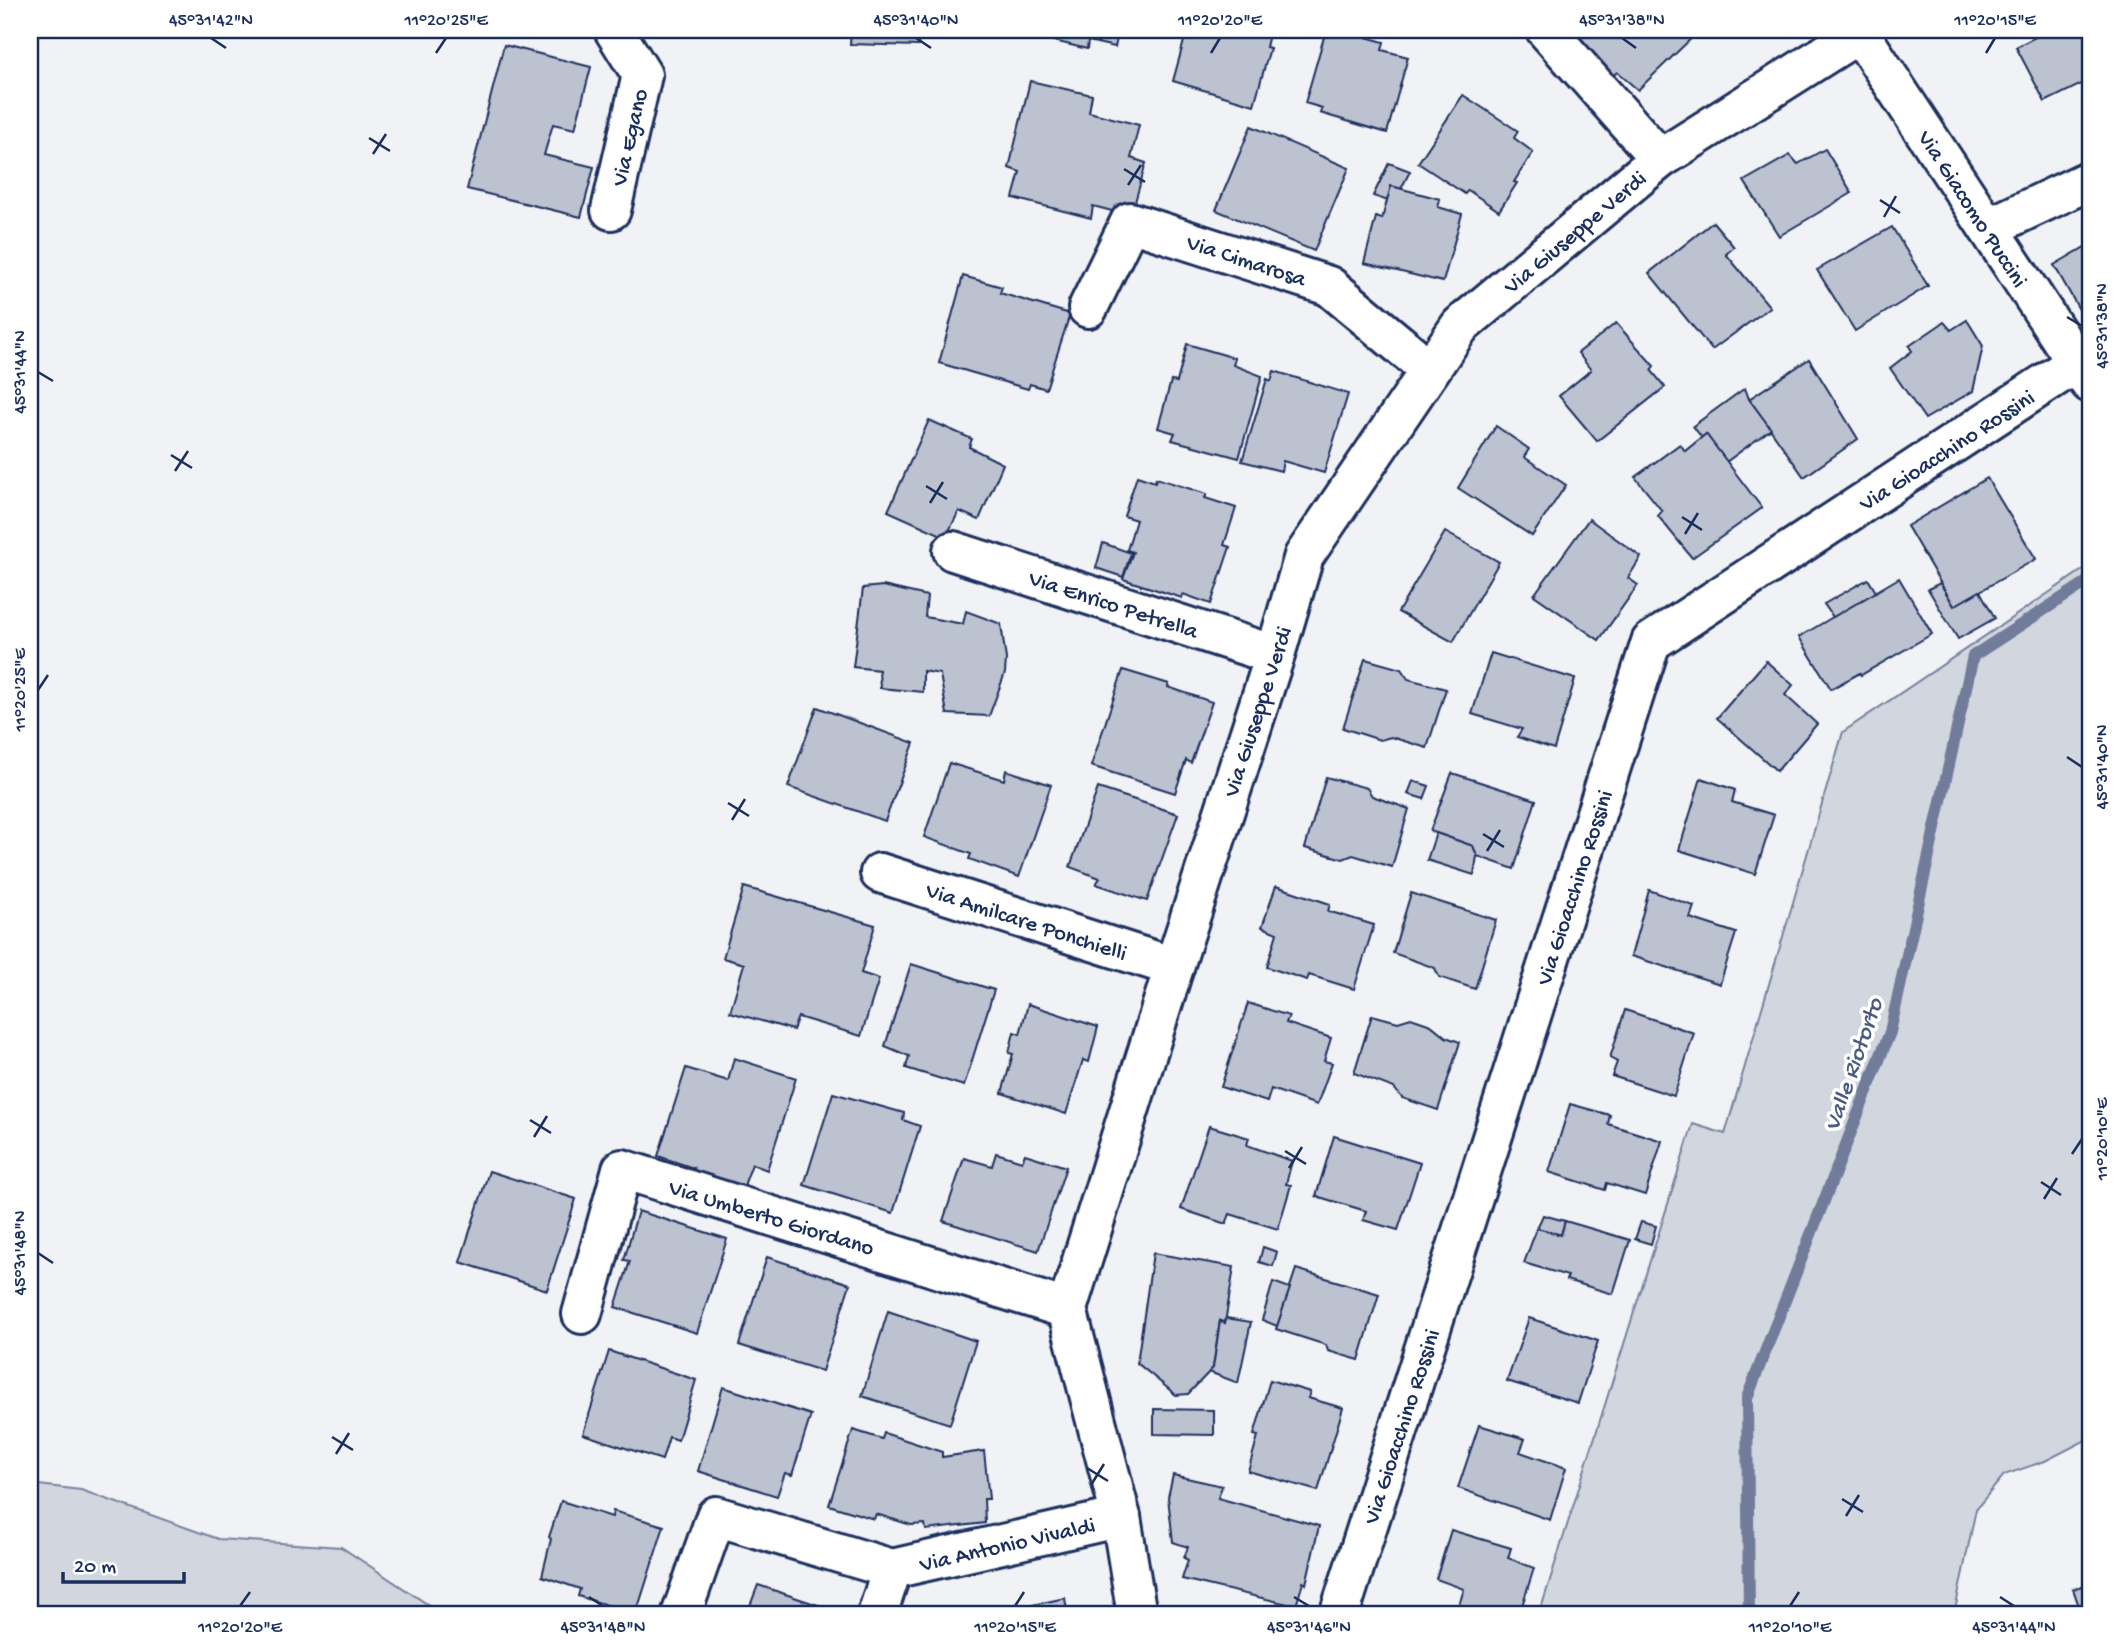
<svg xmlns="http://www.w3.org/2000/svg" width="2120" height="1645" viewBox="0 0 2120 1645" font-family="'Gochi Hand',sans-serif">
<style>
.green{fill:#d2d6df;stroke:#76829e;stroke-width:2}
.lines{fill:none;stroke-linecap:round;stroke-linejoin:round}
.stream{stroke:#707c9a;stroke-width:12}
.building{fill:#bcc2d0;stroke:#1b2f5e;stroke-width:2}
.street-casing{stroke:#1b2f5e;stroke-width:44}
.street{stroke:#fff;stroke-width:38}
.ticks{fill:none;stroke:#1b2f5e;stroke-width:2.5}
.labels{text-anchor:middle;stroke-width:7;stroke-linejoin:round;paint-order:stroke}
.street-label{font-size:23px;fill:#1b2f5e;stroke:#fff}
.water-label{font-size:24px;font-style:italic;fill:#4c5c81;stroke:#fff}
.neatline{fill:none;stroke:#1b2f5e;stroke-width:2.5}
.ticks-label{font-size:18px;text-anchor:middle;fill:#1b2f5e}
</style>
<rect width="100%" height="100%" fill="#f1f2f5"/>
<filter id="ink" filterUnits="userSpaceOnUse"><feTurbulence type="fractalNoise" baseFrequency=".0143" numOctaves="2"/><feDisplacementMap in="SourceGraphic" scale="14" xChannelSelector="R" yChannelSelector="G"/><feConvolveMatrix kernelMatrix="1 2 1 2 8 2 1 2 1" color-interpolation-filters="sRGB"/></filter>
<g filter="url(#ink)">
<!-- green -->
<g class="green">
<path d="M 2090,565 L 2090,1438 L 2045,1461 L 2004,1475 L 1976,1509 L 1954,1615 L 1539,1615 L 1693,1124 L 1725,1134 L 1843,732 Z"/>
<path d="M 30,1484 L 81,1490 L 218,1539 L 341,1547 L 436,1610 L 438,1615 L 30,1615 Z"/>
</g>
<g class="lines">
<!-- stream -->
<path class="stream" d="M 1749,1615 L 1747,1398 L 1890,1032 L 1973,656 L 2090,580"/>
</g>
<!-- building -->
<g class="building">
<path d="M 851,30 L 919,30 L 918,46 L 850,44 Z"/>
<path d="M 1009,30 L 1119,30 L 1115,47 L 1088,41 L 1087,49 Z"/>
<path d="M 1187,30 L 1270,30 L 1266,47 L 1270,48 L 1254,105 L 1173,81 Z"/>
<path d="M 1326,30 L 1340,30 L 1384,42 L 1382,50 L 1408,57 L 1387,133 L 1320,113 L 1322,108 L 1305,103 Z"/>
<path d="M 1568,30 L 1700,30 L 1638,90 L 1617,72 L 1613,76 Z"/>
<path d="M 2049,30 L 2090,30 L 2090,43 L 2087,45 L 2090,51 L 2090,80 L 2045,102 L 2016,47 Z"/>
<path d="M 504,45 L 591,67 L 575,129 L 553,124 L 544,155 L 594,167 L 581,217 L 467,189 Z"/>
<path d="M 1030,81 L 1092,95 L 1089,112 L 1139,125 L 1131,158 L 1146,163 L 1131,216 L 1093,206 L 1091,218 L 1013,198 L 1020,172 L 1009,168 Z"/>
<path d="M 1463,95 L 1518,131 L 1514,138 L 1533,152 L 1514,182 L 1517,183 L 1499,211 L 1468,190 L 1465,194 L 1418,163 Z"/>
<path d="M 1251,126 L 1349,168 L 1314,251 L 1216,210 Z"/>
<path d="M 1825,149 L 1852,193 L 1779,236 L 1744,181 L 1790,155 L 1798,164 Z"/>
<path d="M 1389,163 L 1410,171 L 1401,189 L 1391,186 L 1388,201 L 1373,196 Z"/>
<path d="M 1391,186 L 1440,199 L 1438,207 L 1462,214 L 1443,282 L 1364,263 L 1376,217 L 1382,219 Z"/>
<path d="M 1713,222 L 1734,247 L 1726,254 L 1770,307 L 1712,350 L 1649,273 Z"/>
<path d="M 1892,227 L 1928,286 L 1855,331 L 1817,270 Z"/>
<path d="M 2090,244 L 2090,329 L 2054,265 Z"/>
<path d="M 963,276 L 1002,287 L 1000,293 L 1070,314 L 1046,389 L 1030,384 L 1028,389 L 939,363 Z"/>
<path d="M 1967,320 L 1983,346 L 1973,391 L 1925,419 L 1890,368 L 1912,351 L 1909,346 L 1944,322 L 1951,330 Z"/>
<path d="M 1616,323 L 1654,366 L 1651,370 L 1665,387 L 1597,441 L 1559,396 L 1591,370 L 1578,353 Z"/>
<path d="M 1187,344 L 1235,358 L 1233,365 L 1262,376 L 1239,458 L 1172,440 L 1175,433 L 1158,428 L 1171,381 L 1177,382 Z"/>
<path d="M 1809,359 L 1858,439 L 1804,477 L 1749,399 Z"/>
<path d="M 1274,371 L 1348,394 L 1324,473 L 1283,461 L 1281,471 L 1242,461 L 1267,379 L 1271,381 Z"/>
<path d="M 1745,388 L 1749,399 L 1771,429 L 1726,462 L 1706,434 L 1702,438 L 1693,426 Z"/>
<path d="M 929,420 L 972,439 L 969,447 L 1003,464 L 979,520 L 959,511 L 946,537 L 888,511 Z"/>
<path d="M 1496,426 L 1529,449 L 1524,457 L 1566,485 L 1532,536 L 1458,488 Z"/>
<path d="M 1706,434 L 1762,508 L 1692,558 L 1658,516 L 1662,511 L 1635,477 L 1680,444 L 1685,451 Z"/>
<path d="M 1137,476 L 1155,482 L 1156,478 L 1207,494 L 1205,498 L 1236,508 L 1224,545 L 1230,547 L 1211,604 L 1183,594 L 1182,598 L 1123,579 L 1133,552 L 1127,550 L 1136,520 L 1124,516 Z"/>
<path d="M 1987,478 L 2036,559 L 1954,606 L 1907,526 Z"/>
<path d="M 1589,519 L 1641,557 L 1628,578 L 1638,585 L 1599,640 L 1534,595 Z"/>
<path d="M 1445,532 L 1499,562 L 1453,642 L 1398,612 Z"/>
<path d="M 1103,543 L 1131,553 L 1123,577 L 1096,568 Z"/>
<path d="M 1899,578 L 1932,634 L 1861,675 L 1860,673 L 1831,689 L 1799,637 Z"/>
<path d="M 1868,579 L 1876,592 L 1833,617 L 1824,604 Z"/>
<path d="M 1940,583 L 1954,606 L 1980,591 L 1995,618 L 1958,639 L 1928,589 Z"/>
<path d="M 883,586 L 927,596 L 925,617 L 963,624 L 966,611 L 1001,624 L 1006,659 L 1005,673 L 989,716 L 947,714 L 940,674 L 923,671 L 923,692 L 880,688 L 879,670 L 853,667 L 863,588 Z"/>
<path d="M 1491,653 L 1575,679 L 1554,749 L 1517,737 L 1522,729 L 1472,714 Z"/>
<path d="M 1365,659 L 1401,669 L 1408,679 L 1446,689 L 1427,748 L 1391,737 L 1380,740 L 1343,728 Z"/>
<path d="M 1766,661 L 1793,685 L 1785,695 L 1817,724 L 1777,771 L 1717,718 Z"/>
<path d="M 1123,670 L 1169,684 L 1168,687 L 1212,702 L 1191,763 L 1186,760 L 1175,793 L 1091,766 Z"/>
<path d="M 817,707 L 914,743 L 885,821 L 788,787 Z"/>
<path d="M 949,763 L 1004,780 L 1006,770 L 1051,785 L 1019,877 L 969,859 L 971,854 L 924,837 Z"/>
<path d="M 1452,773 L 1536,800 L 1514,869 L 1477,856 L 1473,846 L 1430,831 Z"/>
<path d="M 1326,777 L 1367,788 L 1372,796 L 1409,809 L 1392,867 L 1353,855 L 1343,859 L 1305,848 Z"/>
<path d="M 1701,778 L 1735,790 L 1732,802 L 1774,815 L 1755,874 L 1679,850 Z"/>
<path d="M 1413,781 L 1429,786 L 1424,799 L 1408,794 Z"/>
<path d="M 1098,788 L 1178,814 L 1147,901 L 1096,884 L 1100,878 L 1070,867 Z"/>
<path d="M 1436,833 L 1473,846 L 1477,856 L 1474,875 L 1427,860 Z"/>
<path d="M 1276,886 L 1330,904 L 1328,911 L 1374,925 L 1354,989 L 1309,975 L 1307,980 L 1267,967 L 1277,933 L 1262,927 Z"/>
<path d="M 744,887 L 875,925 L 861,973 L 879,979 L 861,1036 L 798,1017 L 793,1030 L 730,1012 L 744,964 L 723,958 Z"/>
<path d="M 1649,890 L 1694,906 L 1690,918 L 1736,933 L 1720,984 L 1631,956 Z"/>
<path d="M 1411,893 L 1496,920 L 1475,989 L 1439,977 L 1435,968 L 1393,953 Z"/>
<path d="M 911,964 L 994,990 L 964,1086 L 906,1068 L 909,1056 L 885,1046 Z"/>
<path d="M 1248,1003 L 1289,1016 L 1286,1023 L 1331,1038 L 1324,1061 L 1332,1063 L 1317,1105 L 1271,1089 L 1267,1102 L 1221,1087 Z"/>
<path d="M 1028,1004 L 1098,1027 L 1089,1062 L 1083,1060 L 1066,1114 L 1002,1093 L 1013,1054 L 1009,1053 L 1014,1032 L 1020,1034 Z"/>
<path d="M 1625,1010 L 1694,1033 L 1674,1096 L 1612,1076 L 1617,1062 L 1610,1058 Z"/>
<path d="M 1372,1015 L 1398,1022 L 1411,1018 L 1431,1025 L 1446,1037 L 1460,1042 L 1438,1110 L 1402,1098 L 1394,1088 L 1354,1073 Z"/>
<path d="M 734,1058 L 796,1078 L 767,1170 L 752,1164 L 743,1188 L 692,1173 L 694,1168 L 658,1156 L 686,1068 L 728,1081 Z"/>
<path d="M 833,1093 L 904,1113 L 903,1120 L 920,1126 L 893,1213 L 804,1185 Z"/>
<path d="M 1570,1104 L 1610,1115 L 1608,1124 L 1662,1141 L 1645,1195 L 1607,1183 L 1605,1190 L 1549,1172 Z"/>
<path d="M 1209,1126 L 1249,1138 L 1247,1145 L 1292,1161 L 1286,1184 L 1291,1185 L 1278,1229 L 1230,1214 L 1226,1224 L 1181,1209 Z"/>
<path d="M 1334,1136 L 1420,1163 L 1398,1230 L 1363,1220 L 1366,1211 L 1316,1196 Z"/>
<path d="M 996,1153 L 1022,1161 L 1025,1154 L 1066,1167 L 1038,1251 L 943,1221 L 964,1158 L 992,1166 Z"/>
<path d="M 489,1171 L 576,1199 L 547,1290 L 460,1262 Z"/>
<path d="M 638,1211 L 727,1239 L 697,1333 L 615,1307 L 630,1261 L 624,1260 Z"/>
<path d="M 1543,1215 L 1565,1221 L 1561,1235 L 1537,1228 Z"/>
<path d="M 1565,1221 L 1630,1240 L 1613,1294 L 1566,1280 L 1568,1276 L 1524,1263 L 1537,1228 L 1561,1235 Z"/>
<path d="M 1641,1222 L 1656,1226 L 1651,1244 L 1635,1239 Z"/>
<path d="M 1263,1247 L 1277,1252 L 1273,1266 L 1259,1262 Z"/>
<path d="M 1153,1253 L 1234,1267 L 1225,1323 L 1220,1321 L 1213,1368 L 1188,1394 L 1176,1395 L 1137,1363 Z"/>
<path d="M 767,1257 L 850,1284 L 822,1371 L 739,1345 Z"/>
<path d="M 1296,1269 L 1379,1294 L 1359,1360 L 1328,1351 L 1326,1345 L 1276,1329 Z"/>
<path d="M 1273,1282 L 1290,1288 L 1277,1326 L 1262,1320 Z"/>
<path d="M 888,1311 L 976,1341 L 950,1424 L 862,1396 Z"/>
<path d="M 1226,1318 L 1251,1322 L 1238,1383 L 1209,1372 L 1213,1368 L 1220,1321 L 1225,1323 Z"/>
<path d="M 1529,1318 L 1598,1341 L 1578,1403 L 1507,1381 Z"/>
<path d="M 609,1351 L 696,1380 L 678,1440 L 669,1437 L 662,1460 L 583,1434 Z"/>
<path d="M 1270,1380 L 1310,1392 L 1308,1398 L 1343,1408 L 1318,1491 L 1248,1471 L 1258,1436 L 1254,1435 Z"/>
<path d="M 723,1387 L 811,1415 L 792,1475 L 785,1473 L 777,1496 L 698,1471 Z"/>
<path d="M 1154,1409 L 1214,1410 L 1214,1435 L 1154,1434 Z"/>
<path d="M 1479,1425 L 1525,1439 L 1520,1452 L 1566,1468 L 1550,1520 L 1458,1488 Z"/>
<path d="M 853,1430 L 882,1439 L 884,1433 L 942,1452 L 942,1457 L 984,1451 L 989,1499 L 984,1499 L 985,1523 L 926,1530 L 925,1524 L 911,1525 L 876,1514 L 874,1519 L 829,1505 Z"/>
<path d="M 1173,1475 L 1222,1486 L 1218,1498 L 1319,1526 L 1306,1584 L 1303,1582 L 1296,1606 L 1182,1579 L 1188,1560 L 1184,1558 L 1188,1547 L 1173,1542 L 1168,1497 Z"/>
<path d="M 561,1501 L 612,1517 L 613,1511 L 664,1526 L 636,1614 L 578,1596 L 580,1589 L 542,1576 L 551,1539 L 549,1537 Z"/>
<path d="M 1451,1530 L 1511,1548 L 1508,1558 L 1534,1568 L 1521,1609 L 1518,1608 L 1516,1615 L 1456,1615 L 1464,1589 L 1436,1579 Z"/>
<path d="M 2090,1583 L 2090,1606 L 2080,1609 L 2073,1589 Z"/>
<path d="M 758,1585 L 827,1608 L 825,1615 L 742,1615 L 743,1610 L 748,1611 Z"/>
<path d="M 1065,1598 L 1067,1611 L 1075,1615 L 1021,1615 L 1019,1608 Z"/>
<path d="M 2090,1606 L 2090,1615 L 2082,1615 L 2080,1609 Z"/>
<path d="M 2080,1609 L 2082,1615 L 2065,1615 Z"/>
</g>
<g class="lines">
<!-- street casing -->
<g class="street-casing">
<g id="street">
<path d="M 1546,30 L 1660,159"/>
<path d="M 1859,32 L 2090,383"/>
<path d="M 611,210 L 642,75 L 614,30"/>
<path d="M 1988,228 L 2090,180"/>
<path d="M 1088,308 L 1130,222 L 1329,286 L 1430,370"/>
<path d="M 953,551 L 1275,655"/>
<path d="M 880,873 L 1174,967"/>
<path d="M 582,1314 L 622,1169 L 1067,1309"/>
<path d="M 681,1615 L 716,1516 L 892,1569 L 1121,1517"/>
<path d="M 877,1615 L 892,1569"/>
<path d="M 1137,1615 L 1121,1517 L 1067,1309 L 1174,967 L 1275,655 L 1304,556 L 1460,326 L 1660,159 L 1864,30"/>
<path d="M 1339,1615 L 1651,642 L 2076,363"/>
</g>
</g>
<!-- street -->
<use href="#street" class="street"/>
</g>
</g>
<!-- ticks -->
<path class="ticks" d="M 211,38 L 226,48M 916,38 L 931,48M 1622,38 L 1636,48M 436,53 L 446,38M 1211,53 L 1220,38M 1986,53 L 1995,38M 369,138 L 390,151M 373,154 L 386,134M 1124,169 L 1145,182M 1128,185 L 1141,165M 1880,200 L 1900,213M 1884,217 L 1896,196M 2067,317 L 2082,326M 38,372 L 53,381M 171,455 L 192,468M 175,471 L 188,451M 926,486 L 947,499M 930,503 L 943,482M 1682,517 L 1702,530M 1685,534 L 1698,513M 38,690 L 48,675M 2067,757 L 2082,767M 728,803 L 749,816M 732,820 L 745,799M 1483,834 L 1504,847M 1487,851 L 1500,830M 530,1120 L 551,1133M 534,1137 L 547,1116M 1285,1151 L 1306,1164M 2072,1154 L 2082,1139M 1289,1168 L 1302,1147M 2041,1182 L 2061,1195M 2044,1199 L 2057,1178M 38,1253 L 53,1263M 332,1437 L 353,1450M 336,1454 L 349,1433M 1087,1468 L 1108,1481M 1091,1485 L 1104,1464M 1842,1499 L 1863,1512M 1846,1516 L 1859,1495M 589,1597 L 603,1606M 1294,1597 L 1309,1606M 2000,1597 L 2014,1606M 240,1606 L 250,1592M 1015,1606 L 1024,1592M 1790,1606 L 1799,1592"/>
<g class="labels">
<!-- street labels -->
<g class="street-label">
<text transform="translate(628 137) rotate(-77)" y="8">Via Egano</text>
<text transform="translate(1974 208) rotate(57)" y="8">Via Giacomo Puccini</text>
<text transform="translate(1574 231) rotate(-40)" y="8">Via Giuseppe Verdi</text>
<text transform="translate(1247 259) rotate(18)" y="8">Via Cimarosa</text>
<text transform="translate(1946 449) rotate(-33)" y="8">Via Gioacchino Rossini</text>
<text transform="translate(1114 603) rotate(18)" y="8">Via Enrico Petrella</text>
<text transform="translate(1256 711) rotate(-72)" y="8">Via Giuseppe Verdi</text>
<text transform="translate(1573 887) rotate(-72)" y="8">Via Gioacchino Rossini</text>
<text transform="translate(1027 920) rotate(18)" y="8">Via Amilcare Ponchielli</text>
<text transform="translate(772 1216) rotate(17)" y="8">Via Umberto Giordano</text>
<text transform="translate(1400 1426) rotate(-72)" y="8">Via Gioacchino Rossini</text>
<text transform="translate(1007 1543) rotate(-13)" y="8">Via Antonio Vivaldi</text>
</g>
<!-- water labels -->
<g class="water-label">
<text transform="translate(1852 1064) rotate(-71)" y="8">Valle Riotorto</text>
</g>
</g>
<!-- margin -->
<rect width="2120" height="1645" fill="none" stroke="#fff" stroke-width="77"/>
<!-- scale -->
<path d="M63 1572v10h121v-10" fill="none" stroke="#1b2f5e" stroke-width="3.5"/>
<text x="74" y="1572" font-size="21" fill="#1b2f5e" stroke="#ffffff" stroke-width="5" paint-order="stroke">20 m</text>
<rect x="38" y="38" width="2044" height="1568" class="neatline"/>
<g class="ticks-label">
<text x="211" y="25">45°31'42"N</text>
<text x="446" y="25">11°20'25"E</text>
<text x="916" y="25">45°31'40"N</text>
<text x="1220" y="25">11°20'20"E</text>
<text x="1622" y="25">45°31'38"N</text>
<text x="1995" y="25">11°20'15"E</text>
<text transform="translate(2101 326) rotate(-90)" y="6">45°31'38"N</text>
<text transform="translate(19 372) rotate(-90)" y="6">45°31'44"N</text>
<text transform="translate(19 690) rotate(-90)" y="6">11°20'25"E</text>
<text transform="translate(2101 767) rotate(-90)" y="6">45°31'40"N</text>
<text transform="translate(2101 1139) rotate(-90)" y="6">11°20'10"E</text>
<text transform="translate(19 1253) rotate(-90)" y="6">45°31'48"N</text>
<text x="240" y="1632">11°20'20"E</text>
<text x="603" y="1632">45°31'48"N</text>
<text x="1015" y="1632">11°20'15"E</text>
<text x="1309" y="1632">45°31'46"N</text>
<text x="1790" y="1632">11°20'10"E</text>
<text x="2014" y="1632">45°31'44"N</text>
</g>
</svg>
